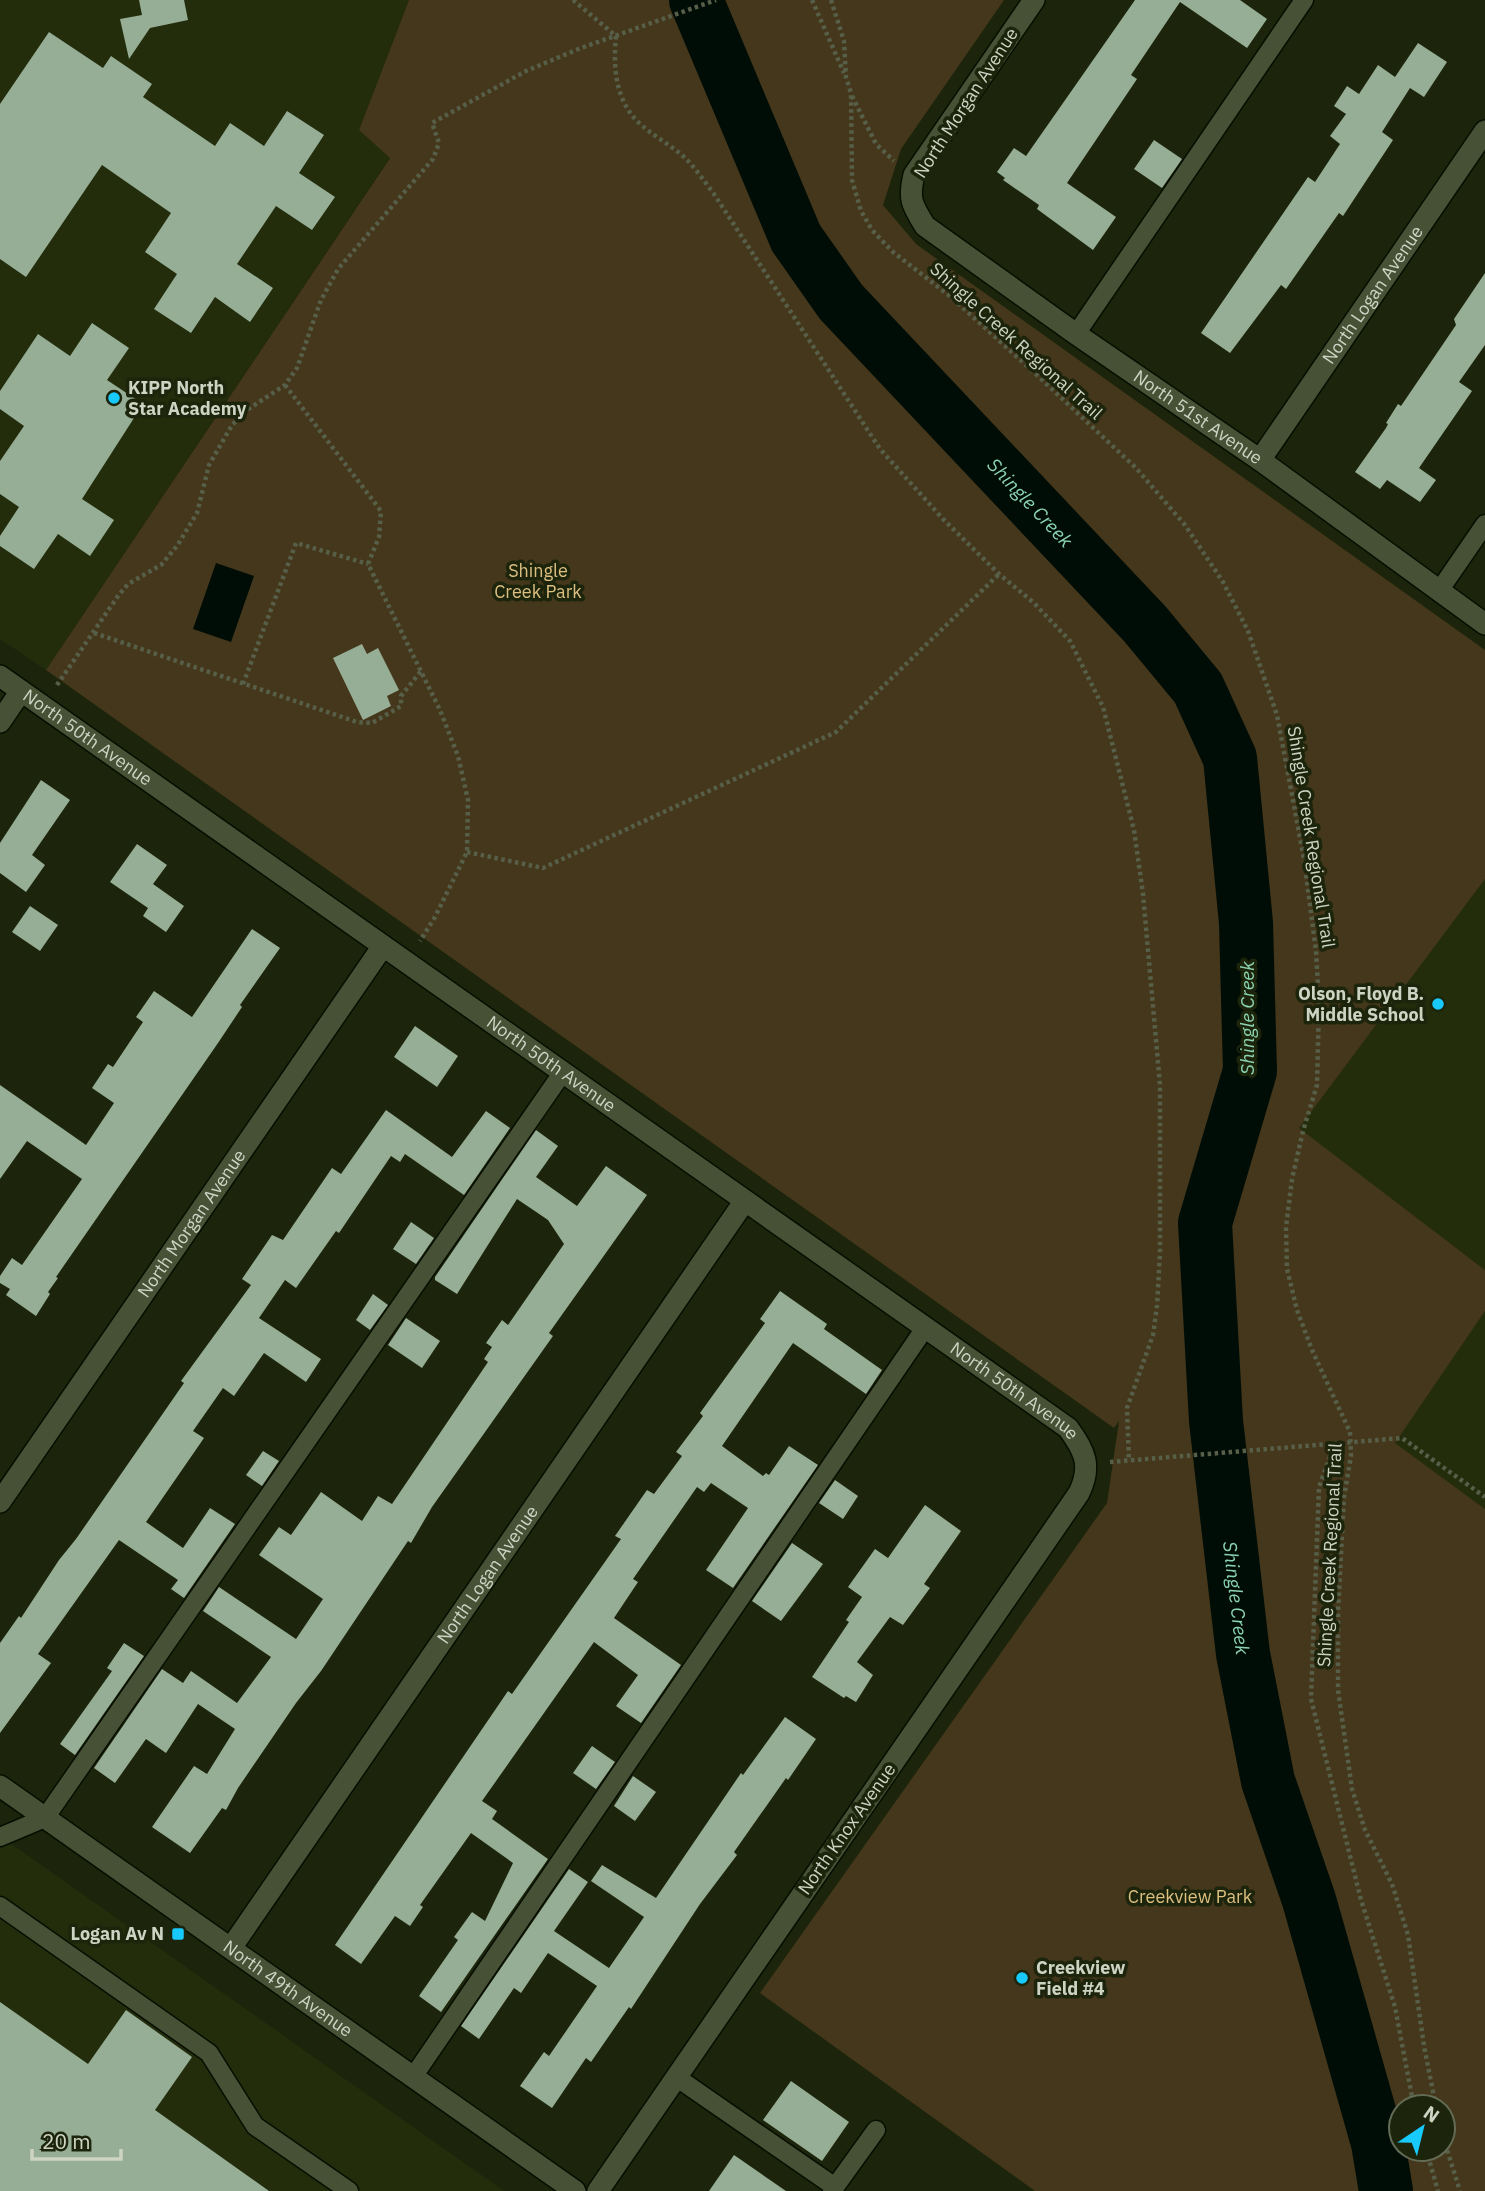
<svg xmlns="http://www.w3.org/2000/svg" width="1485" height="2191" viewBox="0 0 1485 2191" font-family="'IBM Plex Sans',sans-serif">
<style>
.built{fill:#232d0c}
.green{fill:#44371b;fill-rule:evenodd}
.water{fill:#000d06}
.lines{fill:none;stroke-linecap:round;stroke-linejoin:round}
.river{stroke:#000d06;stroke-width:54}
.building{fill:#96ae95}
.lane-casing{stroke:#070e00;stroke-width:21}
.street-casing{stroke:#070e00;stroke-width:24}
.secondary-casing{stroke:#070e00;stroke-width:24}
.path{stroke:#575f49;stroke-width:4.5;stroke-dasharray:3.5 3.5;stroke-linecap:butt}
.lane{stroke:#475136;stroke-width:18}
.street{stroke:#475136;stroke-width:21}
.secondary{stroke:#475136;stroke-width:21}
.poi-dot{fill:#18cafc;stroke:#1c250b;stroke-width:2.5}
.labels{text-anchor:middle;stroke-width:7;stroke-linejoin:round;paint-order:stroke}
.street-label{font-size:18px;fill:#ced4c4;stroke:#1c250b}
.poi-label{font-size:18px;font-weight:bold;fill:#ced4c4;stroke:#1c250b;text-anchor:start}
.park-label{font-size:18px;fill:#ddbf81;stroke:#1c250b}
.water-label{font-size:19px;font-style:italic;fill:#8bd4b3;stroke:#1c250b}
</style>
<rect width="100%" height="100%" fill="#1c250b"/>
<!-- built -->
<g class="built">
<path d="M 0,0 L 409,0 L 359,130 L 390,157 L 46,670 L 0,639 Z"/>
<path d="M 1485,879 L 1485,1270 L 1298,1128 Z"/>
<path d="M 1485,1311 L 1485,1509 L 1394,1443 Z"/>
<path d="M 0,1836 L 504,2191 L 0,2191 Z"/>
</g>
<!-- green -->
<path class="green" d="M 409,0 L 1004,0 L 901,149 L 883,205 L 916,244 L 1485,650 L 1485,879 L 1299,1128 L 1485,1270 L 1485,1311 L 1395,1443 L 1485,1509 L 1485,2191 L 1035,2191 L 760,1993 L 1107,1503 L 1119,1421 L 1114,1428 L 46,670 L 390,158 L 359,130 ZM 1401,2107 L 1443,2107 L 1443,2149 L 1401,2149 Z"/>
<!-- water -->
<path class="water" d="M 216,563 L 254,576 L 231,642 L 193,629 Z"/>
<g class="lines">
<!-- river -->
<path class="river" id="s1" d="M 696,0 L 796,238 L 841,302 L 1145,624 L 1198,688 L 1230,758 L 1246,923 L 1250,1071 L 1205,1223 L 1216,1421 L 1243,1654 L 1268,1781 L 1309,1900 L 1378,2143 L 1386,2191"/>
</g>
<!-- building -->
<g class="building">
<path d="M 139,0 L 184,0 L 188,20 L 150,28 L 129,59 L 120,19 L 142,15 Z"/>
<path d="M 1135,0 L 1240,0 L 1267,19 L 1247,48 L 1180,2 L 1131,75 L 1137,79 L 1067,183 L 1116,217 L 1093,250 L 1037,209 L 1039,205 L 1003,180 L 1005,178 L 997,172 L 1014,148 L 1026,156 Z"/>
<path d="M 49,32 L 103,68 L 111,56 L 152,84 L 143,97 L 215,146 L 230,123 L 264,146 L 287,111 L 324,135 L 299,173 L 335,197 L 312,230 L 276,206 L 237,264 L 273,288 L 250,322 L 215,297 L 191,333 L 154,309 L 177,274 L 145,252 L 171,213 L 102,165 L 26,277 L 0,259 L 0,104 Z"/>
<path d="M 1418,43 L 1447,62 L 1424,97 L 1410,88 L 1382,132 L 1393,140 L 1343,216 L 1339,213 L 1286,289 L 1281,285 L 1230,353 L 1201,333 L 1308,177 L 1315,182 L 1340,144 L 1330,136 L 1346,114 L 1334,106 L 1347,86 L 1359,94 L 1378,65 L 1395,77 Z"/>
<path d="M 1154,140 L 1182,159 L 1162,188 L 1134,169 Z"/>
<path d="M 1485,273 L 1485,345 L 1459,382 L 1472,391 L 1419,468 L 1436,480 L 1420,502 L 1387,480 L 1380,489 L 1355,472 L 1386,428 L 1388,424 L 1386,423 L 1398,404 L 1401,406 L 1456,325 L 1454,319 Z"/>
<path d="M 92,323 L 129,348 L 107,380 L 143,404 L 82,499 L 114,520 L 90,556 L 58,534 L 34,569 L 0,546 L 0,536 L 19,507 L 0,494 L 0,461 L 24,426 L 0,409 L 0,391 L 38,334 L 70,356 Z"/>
<path d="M 362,644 L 367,654 L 378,648 L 399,690 L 387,696 L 391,706 L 363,720 L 333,658 Z"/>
<path d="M 41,780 L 70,800 L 32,855 L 45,865 L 26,892 L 0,873 L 0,843 Z"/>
<path d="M 137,844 L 167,865 L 153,884 L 184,906 L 166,932 L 143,916 L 148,908 L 110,882 Z"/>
<path d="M 30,906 L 58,925 L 40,951 L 12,932 Z"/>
<path d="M 252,929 L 280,948 L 240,1005 L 242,1007 L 218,1043 L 56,1277 L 58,1278 L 48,1292 L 50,1294 L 36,1316 L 6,1295 L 10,1289 L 0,1283 L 0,1276 L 12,1258 L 22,1265 L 82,1179 L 27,1141 L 0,1179 L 0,1085 L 86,1145 L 114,1103 L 92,1088 L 108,1064 L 113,1067 L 143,1022 L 136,1017 L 154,991 L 192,1017 Z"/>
<path d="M 415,1026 L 458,1056 L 437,1087 L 394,1057 Z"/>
<path d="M 386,1110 L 452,1157 L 486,1111 L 510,1128 L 464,1195 L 405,1154 L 400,1162 L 391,1156 L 339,1233 L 336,1231 L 296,1288 L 285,1280 L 259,1318 L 321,1359 L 306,1382 L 264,1353 L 234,1396 L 223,1388 L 193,1431 L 204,1438 L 146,1522 L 183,1548 L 210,1508 L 235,1524 L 184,1598 L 171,1589 L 178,1580 L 119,1540 L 38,1654 L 51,1663 L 0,1733 L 0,1643 L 19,1616 L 21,1618 L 59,1560 L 76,1539 L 184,1383 L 181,1381 L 251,1285 L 242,1279 L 272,1235 L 283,1240 L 332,1168 L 341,1174 Z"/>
<path d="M 536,1130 L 558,1146 L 536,1177 L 577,1206 L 606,1166 L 647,1195 L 549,1333 L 553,1336 L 432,1507 L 411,1543 L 408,1541 L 321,1671 L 296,1703 L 238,1788 L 226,1810 L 222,1808 L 190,1853 L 152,1827 L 194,1766 L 207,1774 L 235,1729 L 198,1704 L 166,1753 L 146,1739 L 115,1783 L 94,1768 L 162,1669 L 183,1683 L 191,1671 L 237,1703 L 271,1657 L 203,1611 L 219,1587 L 296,1639 L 323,1599 L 259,1555 L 279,1527 L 291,1535 L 321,1492 L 362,1521 L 378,1496 L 392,1504 L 488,1362 L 484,1359 L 492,1347 L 486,1343 L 502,1320 L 508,1325 L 564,1244 L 548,1220 L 517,1199 L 457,1294 L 435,1280 L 435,1277 Z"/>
<path d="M 411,1222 L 434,1238 L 416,1264 L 393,1249 Z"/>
<path d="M 780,1291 L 827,1324 L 824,1329 L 882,1370 L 866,1394 L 793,1343 L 722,1446 L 763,1476 L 766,1473 L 769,1475 L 789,1446 L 818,1465 L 733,1588 L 706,1570 L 748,1508 L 711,1483 L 704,1492 L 697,1487 L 633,1579 L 638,1582 L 614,1618 L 681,1665 L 641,1723 L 616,1706 L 638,1675 L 594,1642 L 482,1801 L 497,1811 L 492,1819 L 548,1859 L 441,2012 L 419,1996 L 458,1940 L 454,1937 L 472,1912 L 485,1921 L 513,1863 L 471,1833 L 420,1905 L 423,1907 L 410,1926 L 395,1916 L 361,1964 L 335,1945 L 508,1691 L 512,1694 L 621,1539 L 615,1536 L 647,1490 L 654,1494 L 682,1456 L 676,1452 L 703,1416 L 700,1413 L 765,1323 L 760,1319 Z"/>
<path d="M 373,1294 L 388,1305 L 370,1330 L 356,1320 Z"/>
<path d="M 406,1318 L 440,1341 L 422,1368 L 388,1345 Z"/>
<path d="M 263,1451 L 279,1461 L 262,1486 L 246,1475 Z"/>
<path d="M 835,1480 L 858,1496 L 843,1519 L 819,1503 Z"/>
<path d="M 925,1505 L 961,1531 L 924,1584 L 930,1588 L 903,1625 L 890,1617 L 857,1662 L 873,1675 L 856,1702 L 846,1696 L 844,1698 L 812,1677 L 849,1622 L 846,1620 L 862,1597 L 848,1587 L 875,1549 L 888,1558 Z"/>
<path d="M 792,1543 L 823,1564 L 781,1621 L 752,1601 Z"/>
<path d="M 124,1643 L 144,1656 L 75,1755 L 60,1744 L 112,1671 L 107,1668 Z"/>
<path d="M 785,1717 L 816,1739 L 788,1780 L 786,1778 L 734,1852 L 737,1855 L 700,1904 L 631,2009 L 629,2007 L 591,2062 L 586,2058 L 552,2108 L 520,2086 L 544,2052 L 549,2056 L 597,1986 L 548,1953 L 521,1993 L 514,1988 L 479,2039 L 461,2026 L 569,1869 L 588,1882 L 554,1931 L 609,1968 L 644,1917 L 591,1881 L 602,1865 L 656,1898 L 741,1773 L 743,1775 Z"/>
<path d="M 592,1746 L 615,1762 L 596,1789 L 573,1773 Z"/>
<path d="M 633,1776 L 656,1792 L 635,1821 L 614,1806 Z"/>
<path d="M 0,2002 L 88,2064 L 126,2010 L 192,2057 L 155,2110 L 269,2191 L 0,2191 Z"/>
<path d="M 791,2081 L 849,2122 L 822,2161 L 763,2120 Z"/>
<path d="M 734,2155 L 786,2191 L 709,2191 Z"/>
</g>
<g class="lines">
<!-- lane casing -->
<g class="lane-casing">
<g id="lane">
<path d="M 1076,334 L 1304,0"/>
<path d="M 1439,591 L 1485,524"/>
<path d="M 0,1837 L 45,1818 L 563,1072"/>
<path d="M 0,1906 L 209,2053 L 255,2126 L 349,2191"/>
<path d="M 413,2077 L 925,1328"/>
<path d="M 676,2077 L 835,2187 L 832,2191"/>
<path d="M 835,2187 L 876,2130"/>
</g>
</g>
<!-- street casing -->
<g class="street-casing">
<g id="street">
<path id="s2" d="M 1034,0 L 914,175 C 908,199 912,205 925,226 L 1076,334 L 1260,460 L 1485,624"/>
<path id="s3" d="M 1260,460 L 1485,131"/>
<path id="s4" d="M 0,676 L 1068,1428 C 1085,1451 1092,1466 1079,1493 L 598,2191"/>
<path d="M 0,722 L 21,691"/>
<path id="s5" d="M 0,1502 L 383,946"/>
<path id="s6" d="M 231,1948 L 744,1202"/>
</g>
</g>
<!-- secondary casing -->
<g class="secondary-casing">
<g id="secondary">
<path id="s7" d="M 0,1786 L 575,2191"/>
</g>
</g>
<!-- path -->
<g class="path">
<path d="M 573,0 L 616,36"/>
<path d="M 812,0 L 844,73"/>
<path d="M 831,0 L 844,41 L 846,77 L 851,93 L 852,180 L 861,211 L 872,230 L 893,252 L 951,297 L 1038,376 L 1136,468 L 1185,525 L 1223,582 L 1248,631 L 1277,715 L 1304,859 L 1316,951 L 1319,1003 L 1317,1085 L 1303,1131 L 1292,1179 L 1286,1227 L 1287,1269 L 1297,1310 L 1312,1350 L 1350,1432 L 1351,1456 L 1344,1497 L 1338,1612 L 1338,1690 L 1352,1789 L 1365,1830 L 1392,1884 L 1408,1935 L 1424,2046 L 1436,2107"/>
<path d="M 616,36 C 613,67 615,100 639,123 C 652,135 669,144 683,156 C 695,167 704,181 714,194 L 880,449 L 943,519 L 999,574 L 1034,603 L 1070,641 L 1103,707 L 1134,830 L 1143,894 L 1160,1085 L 1160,1253 L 1157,1306 L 1153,1335 L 1127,1408 L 1129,1461"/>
<path d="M 852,96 L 876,144 L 894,161"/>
<path d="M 285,385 L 381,511 L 379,537 L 368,564 L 440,710 L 458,756 L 468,800 L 467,852 L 435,917 L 420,941"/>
<path d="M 94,633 L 357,722 L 372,723 L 401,706 L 401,696 L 421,671"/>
<path d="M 243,684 L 296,543 L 368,564"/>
<path d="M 57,685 L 118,596 L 128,584 L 161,565 L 177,546 L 197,513 L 209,465 L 232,425 L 247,410 L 285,385 L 297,368 L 321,300 L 338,269 L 433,159 L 439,143 L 432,123 L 526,71 L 581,48 L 716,0"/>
<path d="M 467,852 L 543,868 L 836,732 L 999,574"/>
<path d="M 1335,1443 L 1319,1487 L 1311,1699 L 1361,1900 L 1395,2007 L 1414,2107"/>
<path d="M 1110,1462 L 1402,1438 L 1485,1497"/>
<path d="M 1443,2137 L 1460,2191"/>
<path d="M 1426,2149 L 1438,2191"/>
</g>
<!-- lane -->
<use href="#lane" class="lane"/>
<!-- street -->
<use href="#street" class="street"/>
<!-- secondary -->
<use href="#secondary" class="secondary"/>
</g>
<!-- markers -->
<g class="poi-dot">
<circle cx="114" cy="398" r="7"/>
<circle cx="1438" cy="1004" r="7"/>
<rect x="171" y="1927" width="14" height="14" rx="3.5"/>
<circle cx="1022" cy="1978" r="7"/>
</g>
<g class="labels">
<!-- street labels -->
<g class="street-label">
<text transform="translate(966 103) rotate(-57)" y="6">North Morgan Avenue</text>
<text dy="6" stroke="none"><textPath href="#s3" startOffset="200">North Logan Avenue</textPath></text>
<text transform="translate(1016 341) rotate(42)" y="6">Shingle Creek Regional Trail</text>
<text dy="6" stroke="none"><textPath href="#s2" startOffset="600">North 51st Avenue</textPath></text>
<text dy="6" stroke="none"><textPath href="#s4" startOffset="107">North 50th Avenue</textPath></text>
<text transform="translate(1311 837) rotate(81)" y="6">Shingle Creek Regional Trail</text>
<text dy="6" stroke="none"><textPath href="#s4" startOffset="674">North 50th Avenue</textPath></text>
<text dy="6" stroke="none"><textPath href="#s5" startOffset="338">North Morgan Avenue</textPath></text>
<text dy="6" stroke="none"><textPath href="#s4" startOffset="1241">North 50th Avenue</textPath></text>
<text transform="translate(1330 1555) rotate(-87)" y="6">Shingle Creek Regional Trail</text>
<text dy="6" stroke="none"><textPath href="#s6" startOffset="453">North Logan Avenue</textPath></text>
<text transform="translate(847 1829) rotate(-55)" y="6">North Knox Avenue</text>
<text dy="6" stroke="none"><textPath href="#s7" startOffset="352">North 49th Avenue</textPath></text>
</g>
<!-- poi labels -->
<g class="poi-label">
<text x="128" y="394">KIPP North<tspan x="128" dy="21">Star Academy</tspan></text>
<text x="1424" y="1000" text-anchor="end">Olson, Floyd B.<tspan x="1424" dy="21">Middle School</tspan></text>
<text x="164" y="1940" text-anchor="end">Logan Av N</text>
<text x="1036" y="1974">Creekview<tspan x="1036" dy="21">Field #4</tspan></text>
</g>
<!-- park labels -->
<g class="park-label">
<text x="538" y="577">Shingle<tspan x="538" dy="21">Creek Park</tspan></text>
<text x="1190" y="1903">Creekview Park</text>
</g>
<!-- water labels -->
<g class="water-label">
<text dy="7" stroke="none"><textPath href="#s1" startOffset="612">Shingle Creek</textPath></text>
<text transform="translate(1247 1018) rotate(-90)" y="7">Shingle Creek</text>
<text dy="7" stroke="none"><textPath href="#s1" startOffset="1788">Shingle Creek</textPath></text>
</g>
</g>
<!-- north arrow -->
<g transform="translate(1422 2128) rotate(35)"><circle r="33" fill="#1c250b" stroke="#636b55" stroke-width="2"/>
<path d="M0-5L12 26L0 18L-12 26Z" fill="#18cafc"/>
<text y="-10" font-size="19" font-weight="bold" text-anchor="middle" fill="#ced4c4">N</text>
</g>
<!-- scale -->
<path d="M32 2149v10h89v-10" fill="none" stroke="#ced4c4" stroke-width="3.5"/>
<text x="42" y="2149" font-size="21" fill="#ced4c4" stroke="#1c250b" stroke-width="5" paint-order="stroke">20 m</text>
</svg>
